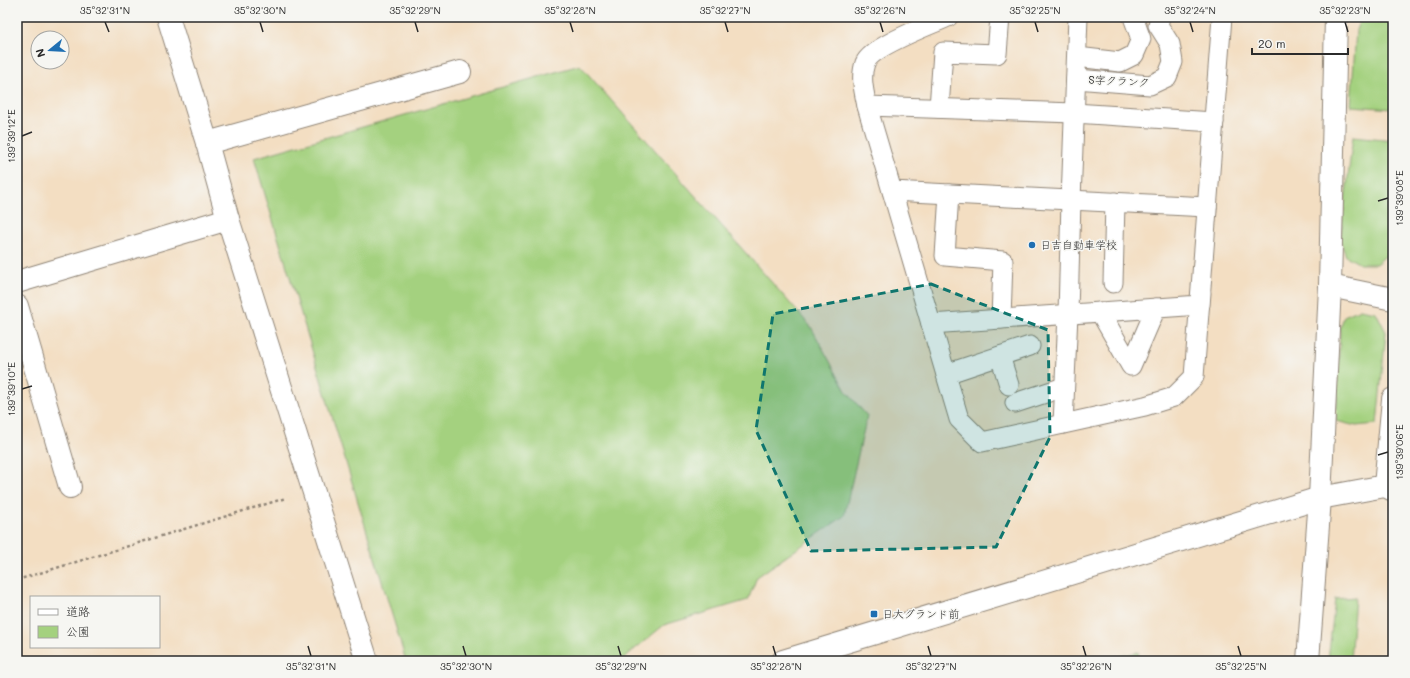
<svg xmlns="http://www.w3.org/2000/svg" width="1410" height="678" viewBox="0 0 1410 678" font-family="Mali,'Klee One',sans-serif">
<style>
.green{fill:#a4d17f;stroke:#687e55}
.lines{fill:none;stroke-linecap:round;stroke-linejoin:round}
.service-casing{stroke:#8f8476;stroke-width:21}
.minor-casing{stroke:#8f8476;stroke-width:24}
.tertiary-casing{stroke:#8f8476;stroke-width:24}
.path{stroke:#8f8476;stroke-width:2.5;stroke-dasharray:3 3;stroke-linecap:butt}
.service{stroke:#fff;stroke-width:19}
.minor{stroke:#fff;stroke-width:22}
.tertiary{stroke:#fff;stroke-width:22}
.marked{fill:#0f766e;fill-opacity:0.2;stroke:#0f766e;stroke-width:3;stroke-dasharray:8 5;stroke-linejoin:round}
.ticks{fill:none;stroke:#2b2b2b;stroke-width:1.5}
.poi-dot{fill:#1f6fb2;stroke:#f6f6f2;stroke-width:1.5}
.labels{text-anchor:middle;stroke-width:3;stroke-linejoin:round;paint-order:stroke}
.street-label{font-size:11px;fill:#2b2b2b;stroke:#f6f6f2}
.poi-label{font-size:11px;fill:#2b2b2b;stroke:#f6f6f2;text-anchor:start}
.neatline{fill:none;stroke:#2b2b2b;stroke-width:1.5}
.ticks-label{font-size:10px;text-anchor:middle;fill:#2b2b2b}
</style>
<rect width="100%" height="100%" fill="#f6f6f2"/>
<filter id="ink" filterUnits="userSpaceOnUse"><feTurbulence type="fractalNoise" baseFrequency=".025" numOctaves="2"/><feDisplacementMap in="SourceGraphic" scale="8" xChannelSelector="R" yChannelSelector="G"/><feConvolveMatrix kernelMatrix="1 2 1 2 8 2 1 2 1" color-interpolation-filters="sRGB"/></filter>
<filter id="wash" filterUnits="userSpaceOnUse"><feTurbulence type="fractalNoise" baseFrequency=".012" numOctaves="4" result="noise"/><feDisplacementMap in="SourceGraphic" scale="16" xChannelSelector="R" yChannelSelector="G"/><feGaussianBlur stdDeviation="0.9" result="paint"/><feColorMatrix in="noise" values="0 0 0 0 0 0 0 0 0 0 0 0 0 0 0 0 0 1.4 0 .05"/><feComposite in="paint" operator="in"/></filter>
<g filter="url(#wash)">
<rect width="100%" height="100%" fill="#f3dec2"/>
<!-- green -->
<g class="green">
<path d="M 1361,17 L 1393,17 L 1393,109 L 1351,106 L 1356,30 Z"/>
<path d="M 580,65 L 811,327 L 846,391 L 867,416 L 844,516 L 757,577 L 748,600 L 664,625 L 624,658 L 612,661 L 406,661 L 254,158 Z"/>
<path d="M 1353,136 L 1393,140 L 1393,189 L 1389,253 L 1376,264 L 1360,264 L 1346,256 L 1340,241 Z"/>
<path d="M 1360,309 L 1376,312 L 1386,332 L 1377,424 L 1356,426 L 1336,421 L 1340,329 L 1344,316 Z"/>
<path d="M 1355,597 L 1350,661 L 1328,661 L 1335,599 Z"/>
<path d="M 1138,652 L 1140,661 L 1100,661 Z"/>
</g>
</g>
<g filter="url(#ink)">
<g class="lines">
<!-- service casing -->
<g class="service-casing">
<g id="service">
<path d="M 948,17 C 930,25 872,46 865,63 C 860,77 864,92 867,106 L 959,419 L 982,442 L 1145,406 L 1174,397 L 1194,377 L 1222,17"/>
<path d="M 1077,57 L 1120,62 L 1134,55 L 1141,39 L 1133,17"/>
<path d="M 1076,79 L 1150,85 L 1167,77 L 1173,62 L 1170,44 L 1158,25 L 1160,17"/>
<path d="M 867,106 L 1074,113 L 1214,122"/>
<path d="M 939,108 L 943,52 L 997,54 L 1000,17"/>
<path d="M 892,191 L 1207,207"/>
<path d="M 949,194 L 945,256 L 1003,261 L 1001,319"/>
<path d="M 1113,283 L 1115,202"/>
<path d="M 1100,312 L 1131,366 L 1156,308"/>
<path d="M 931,324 L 1200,305 L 1201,293"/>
<path d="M 1000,356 L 1009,385"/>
<path d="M 946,374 L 1030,346"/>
<path d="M 1015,403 L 1064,387"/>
<path d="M 1063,424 L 1068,314 L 1071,200 L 1078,17"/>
</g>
</g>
<!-- minor casing -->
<g class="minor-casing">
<g id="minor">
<path d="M 207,143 L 460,72"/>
<path d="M 17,282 L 228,219"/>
<path d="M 1330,286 L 1393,299"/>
<path d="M 17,306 L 70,487"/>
<path d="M 1385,486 L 1393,399"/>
<path d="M 1320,498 L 1385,486 L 1393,490"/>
</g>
</g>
<!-- tertiary casing -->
<g class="tertiary-casing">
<g id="tertiary">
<path d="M 168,17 L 207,143 L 228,219 L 367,661"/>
<path d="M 783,661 L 1320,498"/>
<path d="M 1308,661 L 1320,498 L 1330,286 L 1336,17"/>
</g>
</g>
<!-- path -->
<path class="path" d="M 17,580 L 286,498"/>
<!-- service -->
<use href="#service" class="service"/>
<!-- minor -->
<use href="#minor" class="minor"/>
<!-- tertiary -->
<use href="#tertiary" class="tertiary"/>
</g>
</g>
<!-- marked area -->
<path class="marked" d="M 931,284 L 1048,330 L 1050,437 L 996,547 L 811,551 L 756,430 L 773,314 Z"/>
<!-- ticks -->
<path class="ticks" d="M 105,22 L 109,32M 260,22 L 263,32M 415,22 L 418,32M 570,22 L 573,32M 725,22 L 728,32M 880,22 L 883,32M 1035,22 L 1038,32M 1190,22 L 1193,32M 1345,22 L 1348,32M 22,136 L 32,132M 1378,201 L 1388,198M 22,389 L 32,386M 1378,455 L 1388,452M 308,646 L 311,656M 463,646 L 466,656M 618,646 L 621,656M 773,646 L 776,656M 928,646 L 931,656M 1083,646 L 1086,656M 1238,646 L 1241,656"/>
<!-- markers -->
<g class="poi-dot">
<circle cx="1032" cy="245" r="4"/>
<rect x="870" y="610" width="8" height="8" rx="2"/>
</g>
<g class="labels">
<!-- street labels -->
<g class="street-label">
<text transform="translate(1119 81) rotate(3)" y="4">S字クランク</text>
</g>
<!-- poi labels -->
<g class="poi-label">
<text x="1040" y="249">日吉自動車学校</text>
<text x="882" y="618">日大グランド前</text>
</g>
</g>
<!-- margin -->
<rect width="1410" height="678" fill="none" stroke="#f6f6f2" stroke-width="44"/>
<!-- legend -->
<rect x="30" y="596" width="130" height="52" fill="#f6f6f2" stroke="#a5a5a2"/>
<rect x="38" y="609" width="20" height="6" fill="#ffffff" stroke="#a5a5a2"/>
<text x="66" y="616" font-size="12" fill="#2b2b2b">道路</text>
<rect x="38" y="626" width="20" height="12" fill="#a4d17f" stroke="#a5a5a2"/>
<text x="66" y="636" font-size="12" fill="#2b2b2b">公園</text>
<!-- north arrow -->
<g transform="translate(50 50) rotate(252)"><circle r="19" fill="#f6f6f2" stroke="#a5a5a2"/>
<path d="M0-3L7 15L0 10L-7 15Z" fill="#1f6fb2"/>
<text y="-6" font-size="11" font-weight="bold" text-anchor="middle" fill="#2b2b2b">N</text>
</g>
<!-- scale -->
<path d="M1252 48v6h96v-6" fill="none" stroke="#2b2b2b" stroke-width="2"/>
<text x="1258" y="48" font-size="12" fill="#2b2b2b" stroke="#f6f6f2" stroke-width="3" paint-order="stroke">20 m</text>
<rect x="22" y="22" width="1366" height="634" class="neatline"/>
<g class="ticks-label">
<text x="105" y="14">35°32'31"N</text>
<text x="260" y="14">35°32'30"N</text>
<text x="415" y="14">35°32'29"N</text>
<text x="570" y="14">35°32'28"N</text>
<text x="725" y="14">35°32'27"N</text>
<text x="880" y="14">35°32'26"N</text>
<text x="1035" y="14">35°32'25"N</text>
<text x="1190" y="14">35°32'24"N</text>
<text x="1345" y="14">35°32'23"N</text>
<text transform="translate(11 136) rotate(-90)" y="4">139°39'12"E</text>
<text transform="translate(1399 198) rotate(-90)" y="4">139°39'08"E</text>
<text transform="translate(11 389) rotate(-90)" y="4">139°39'10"E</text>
<text transform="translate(1399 452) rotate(-90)" y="4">139°39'06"E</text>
<text x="311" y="670">35°32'31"N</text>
<text x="466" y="670">35°32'30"N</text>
<text x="621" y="670">35°32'29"N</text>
<text x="776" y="670">35°32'28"N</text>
<text x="931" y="670">35°32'27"N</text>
<text x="1086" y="670">35°32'26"N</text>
<text x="1241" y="670">35°32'25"N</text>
</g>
</svg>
